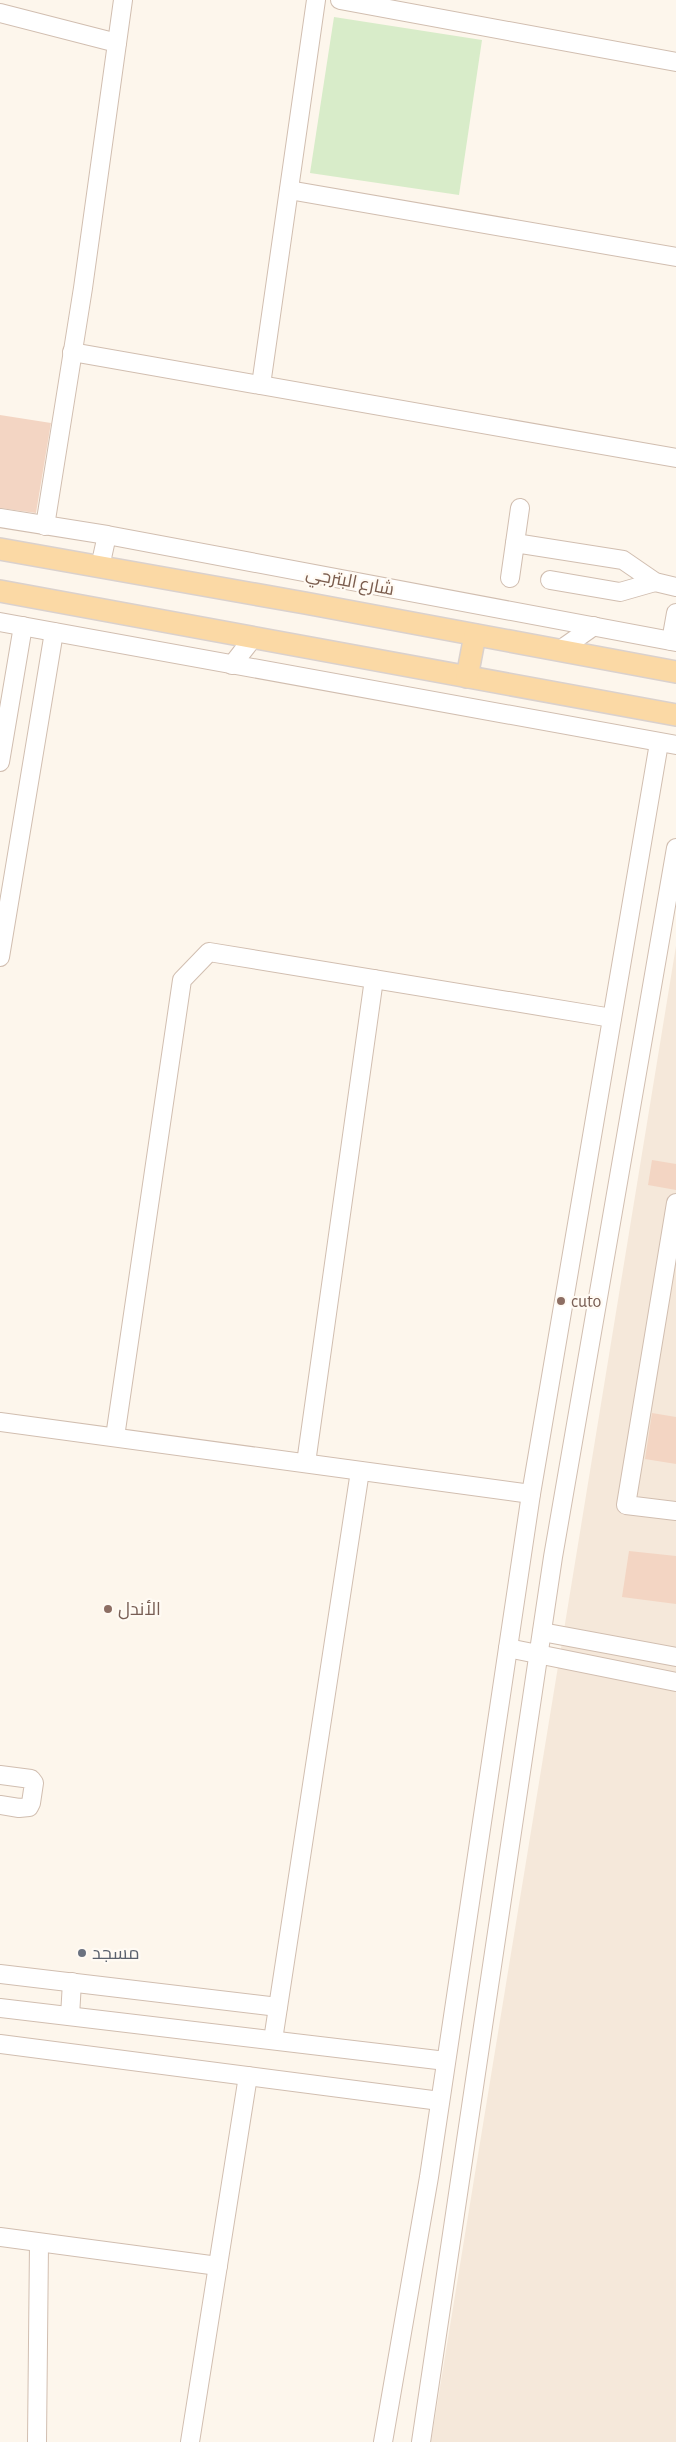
<svg xmlns="http://www.w3.org/2000/svg" width="676" height="2442" viewBox="0 0 676 2442" font-family="'Alegreya Sans',Cairo,sans-serif">
<style>
.residential{fill:#f5e8da}
.green{fill:#d8ecc9}
.building{fill:#f3d5c3}
.lines{fill:none;stroke-linecap:round;stroke-linejoin:round}
.minor-casing{stroke:#d1beb0;stroke-width:20}
.major-casing{stroke:#dad1cd;stroke-width:24}
.minor{stroke:#fff;stroke-width:18}
.major{stroke:#fbd9a5;stroke-width:21}
.education-dot{fill:#8d6e63;stroke:#fffaf3;stroke-width:2}
.worship-dot{fill:#6b7280;stroke:#fffaf3;stroke-width:2}
.labels{text-anchor:middle;stroke-width:4.5;stroke-linejoin:round;paint-order:stroke}
.street-label{font-size:18px;fill:#7a5c4d;stroke:#fffaf3}
.education-label{font-size:18px;fill:#785e54;stroke:#fffaf3;text-anchor:start}
.worship-label{font-size:18px;fill:#5b616d;stroke:#fffaf3;text-anchor:start}
</style>
<rect width="100%" height="100%" fill="#fdf6ec"/>
<!-- residential -->
<path class="residential" d="M 676,946 L 676,2442 L 431,2442 Z"/>
<!-- green -->
<path class="green" d="M 334,17 L 482,40 L 459,195 L 310,173 Z"/>
<!-- building -->
<g class="building">
<path d="M 0,415 L 51,423 L 36,513 L 0,508 Z"/>
<path d="M 652,1160 L 676,1164 L 676,1190 L 648,1185 Z"/>
<path d="M 652,1413 L 676,1417 L 676,1464 L 645,1459 Z"/>
<path d="M 629,1551 L 676,1556 L 676,1604 L 622,1597 Z"/>
</g>
<g class="lines">
<!-- minor casing -->
<g class="minor-casing">
<g id="minor">
<path d="M 340,0 L 676,62"/>
<path d="M 0,13 L 117,43"/>
<path d="M 289,190 L 676,257"/>
<path d="M 72,352 L 676,458"/>
<path d="M 261,385 L 316,0"/>
<path d="M 0,518 L 107,535 L 676,642"/>
<path d="M 45,526 L 83,288 L 123,0"/>
<path d="M 515,543 L 520,508"/>
<path d="M 100,567 L 107,535"/>
<path d="M 510,578 L 515,543 L 623,560 L 655,582 L 676,587"/>
<path d="M 550,580 L 620,592 L 655,582"/>
<path d="M 0,622 L 676,745"/>
<path d="M 671,641 L 676,613"/>
<path d="M 560,650 L 594,626"/>
<path d="M 232,665 L 253,638"/>
<path d="M 0,762 L 23,626"/>
<path d="M 0,957 L 54,632"/>
<path d="M 676,1203 L 626,1505 L 676,1511"/>
<path d="M 0,1422 L 531,1494"/>
<path d="M 115,1437 L 182,980 L 209,952 L 612,1018"/>
<path d="M 306,1463 L 374,979"/>
<path d="M 542,1632 L 676,1657"/>
<path d="M 508,1648 L 676,1682"/>
<path d="M 0,1775 L 31,1779 L 34,1783 L 31,1803 L 29,1807 L 19,1808 L 0,1805"/>
<path d="M 0,1974 L 278,2007"/>
<path d="M 0,2008 L 446,2061"/>
<path d="M 70,2016 L 72,1982"/>
<path d="M 273,2040 L 360,1471"/>
<path d="M 0,2044 L 440,2101"/>
<path d="M 0,2237 L 218,2266"/>
<path d="M 37,2442 L 39,2243"/>
<path d="M 190,2442 L 248,2076"/>
<path d="M 383,2442 L 429,2177 L 531,1494 L 659,743"/>
<path d="M 421,2442 L 553,1557 L 676,848"/>
</g>
</g>
<!-- major casing -->
<g class="major-casing">
<g id="major">
<path d="M 0,549 L 305,603 L 676,672"/>
<path d="M 0,591 L 676,715"/>
<path d="M 467,677 L 475,635"/>
</g>
</g>
<!-- minor -->
<use href="#minor" class="minor"/>
<!-- major -->
<use href="#major" class="major"/>
</g>
<!-- markers -->
<g class="education-dot">
<circle cx="561" cy="1301" r="5"/>
<circle cx="108" cy="1609" r="5"/>
</g>
<circle class="worship-dot" cx="82" cy="1953" r="5"/>
<g class="labels">
<!-- street labels -->
<g class="street-label">
<text transform="translate(350 581) rotate(11)" y="6">شارع البترجي</text>
</g>
<!-- education labels -->
<g class="education-label">
<text x="571" y="1307">cuto</text>
<text x="118" y="1615">الأندل</text>
</g>
<!-- worship labels -->
<g class="worship-label">
<text x="92" y="1959">مسجد</text>
</g>
</g>
</svg>
